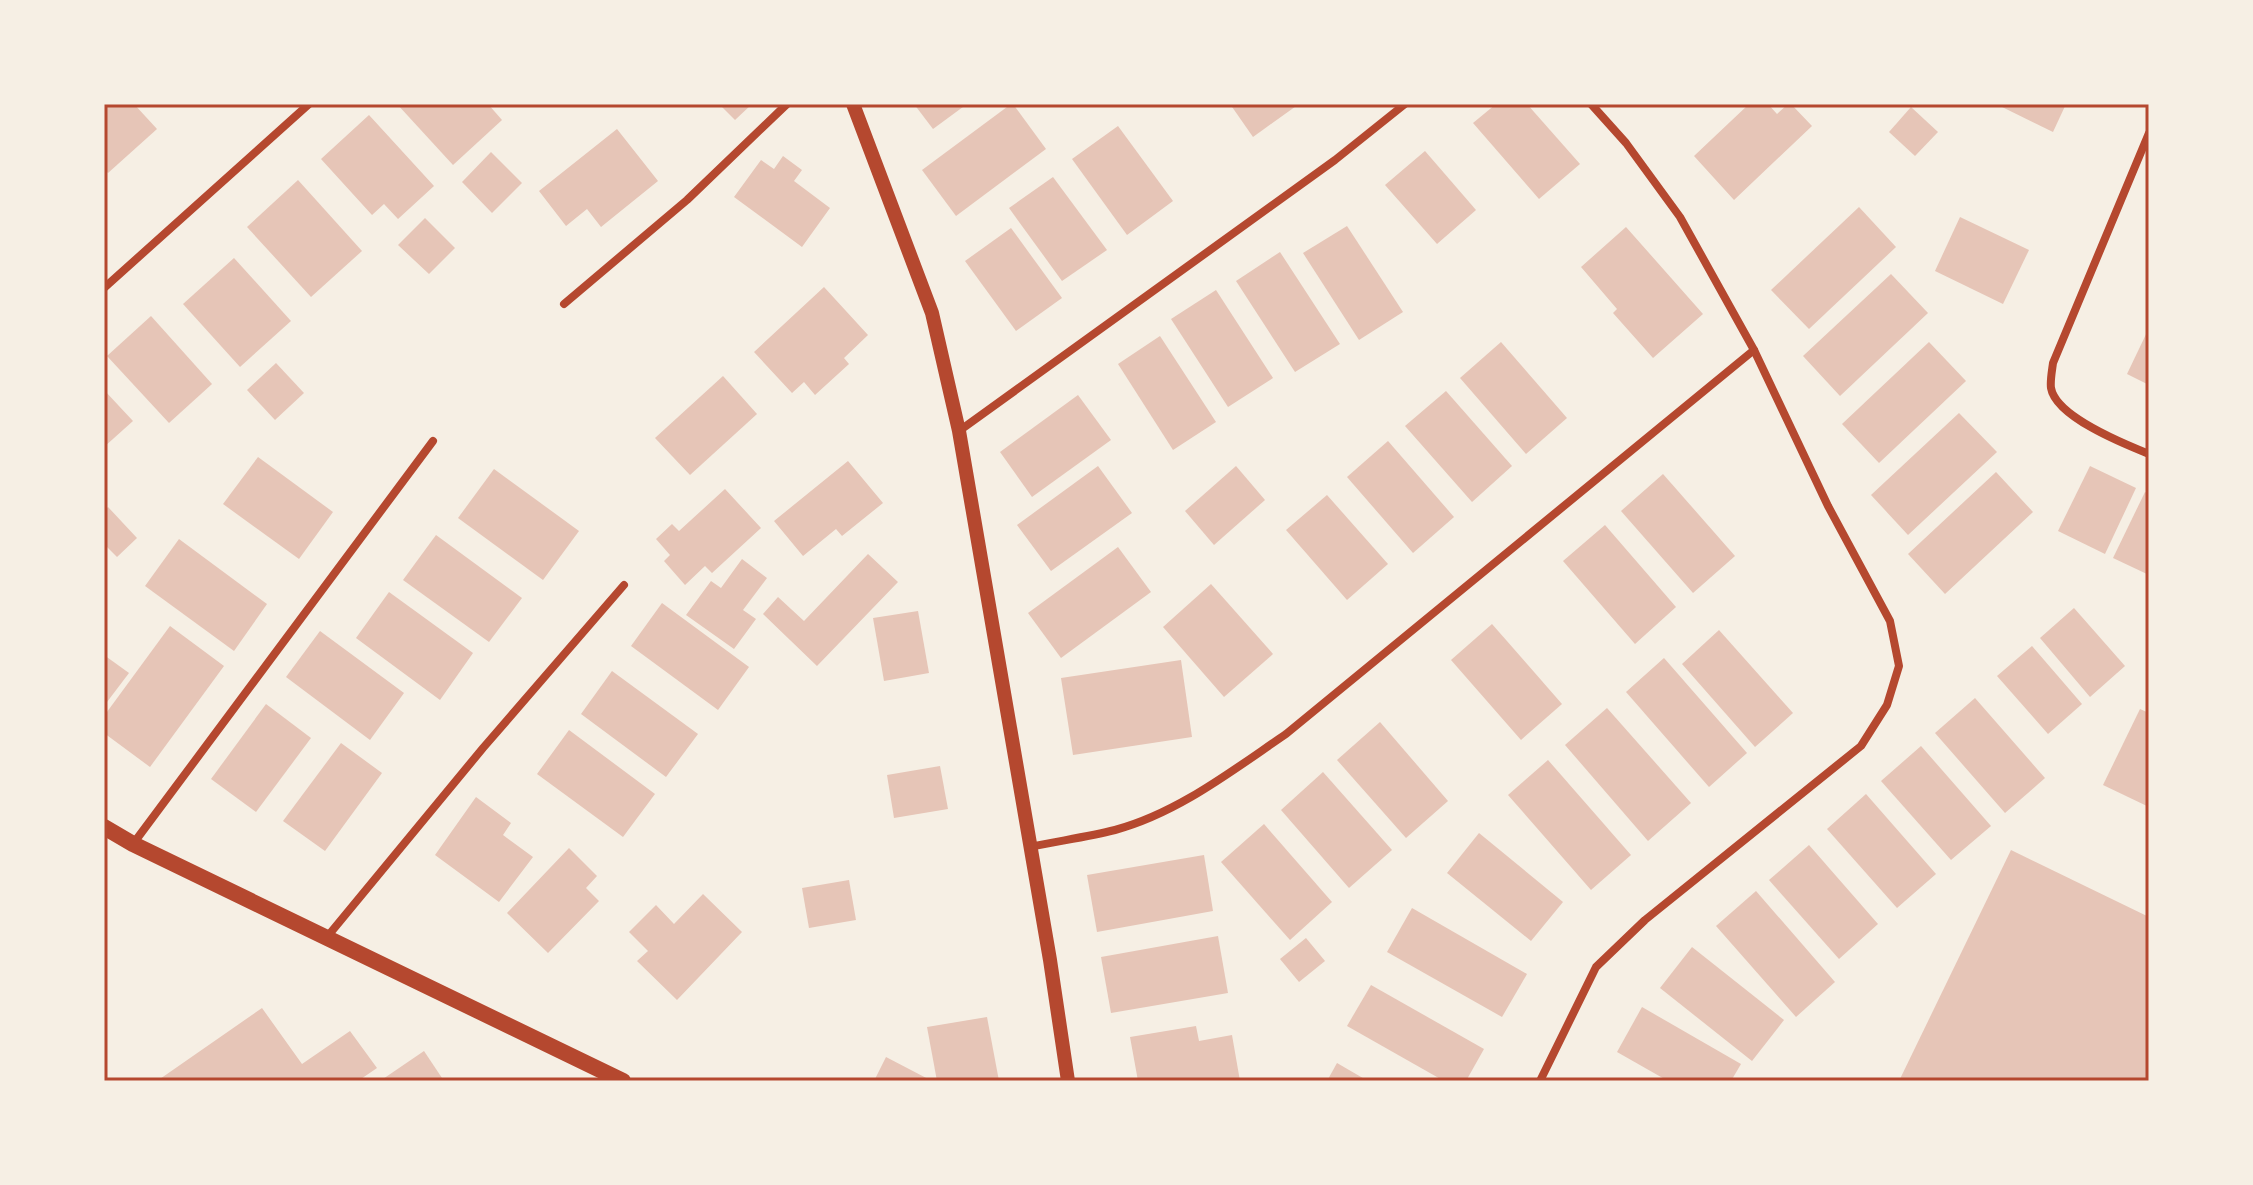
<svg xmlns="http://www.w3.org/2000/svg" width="2253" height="1185" viewBox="0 0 2253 1185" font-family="'Public Sans',sans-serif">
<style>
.building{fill:#e6c5b7}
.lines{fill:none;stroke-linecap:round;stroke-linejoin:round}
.minor{stroke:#b5482f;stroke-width:8}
.tertiary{stroke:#b5482f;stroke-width:14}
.secondary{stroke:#b5482f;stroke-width:16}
.neatline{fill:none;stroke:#b5482f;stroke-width:3}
</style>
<rect width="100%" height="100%" fill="#f6efe4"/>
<!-- building -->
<g class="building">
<path d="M 104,104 L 134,104 L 157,129 L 108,173 L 104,169 Z"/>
<path d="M 397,104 L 488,104 L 502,120 L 453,165 Z"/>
<path d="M 719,104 L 752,104 L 735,120 Z"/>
<path d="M 914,104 L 967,104 L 933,129 Z"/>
<path d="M 1011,104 L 1013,104 L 1046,149 L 956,216 L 922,170 Z"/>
<path d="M 1230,104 L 1299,104 L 1253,137 Z"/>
<path d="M 1496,104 L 1527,104 L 1580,164 L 1539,199 L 1473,123 Z"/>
<path d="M 1749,104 L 1768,104 L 1777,114 L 1788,104 L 1791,104 L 1812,126 L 1734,200 L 1694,156 Z"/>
<path d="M 1996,104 L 2066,104 L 2053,132 Z"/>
<path d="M 1911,107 L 1938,132 L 1915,156 L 1889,132 Z"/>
<path d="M 369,115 L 434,186 L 398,219 L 384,204 L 372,215 L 321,159 Z"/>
<path d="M 1118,126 L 1173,201 L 1127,235 L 1072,159 Z"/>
<path d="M 617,129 L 658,181 L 601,227 L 587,209 L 566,226 L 539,191 Z"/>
<path d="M 1425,151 L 1476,210 L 1437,244 L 1385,185 Z"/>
<path d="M 491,152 L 522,183 L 492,213 L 462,182 Z"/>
<path d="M 783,156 L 802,170 L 794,181 L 830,208 L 802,247 L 734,197 L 761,160 L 774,169 Z"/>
<path d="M 1053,177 L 1107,250 L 1062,281 L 1009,208 Z"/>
<path d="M 298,180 L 362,251 L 311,297 L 247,227 Z"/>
<path d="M 1859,207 L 1896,247 L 1809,329 L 1771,290 Z"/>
<path d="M 1960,217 L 2029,250 L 2003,304 L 1935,271 Z"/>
<path d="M 425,218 L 455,248 L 429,274 L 398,245 Z"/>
<path d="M 1347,226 L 1403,312 L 1359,340 L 1303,253 Z"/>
<path d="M 1626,227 L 1703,314 L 1653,358 L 1613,313 L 1617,309 L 1581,267 Z"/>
<path d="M 1011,228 L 1062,298 L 1016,331 L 965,261 Z"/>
<path d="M 1280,252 L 1340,344 L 1295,372 L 1236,281 Z"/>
<path d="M 234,258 L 291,321 L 240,367 L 183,304 Z"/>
<path d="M 1891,274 L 1928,313 L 1840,396 L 1803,356 Z"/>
<path d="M 824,287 L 868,335 L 844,358 L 849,364 L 815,395 L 804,382 L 792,393 L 754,352 Z"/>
<path d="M 1216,290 L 1273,378 L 1228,407 L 1171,319 Z"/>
<path d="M 151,316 L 212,384 L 169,423 L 107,356 Z"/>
<path d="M 2149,328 L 2149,385 L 2127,374 Z"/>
<path d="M 1160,336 L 1216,422 L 1173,450 L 1118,364 Z"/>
<path d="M 1501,342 L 1567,418 L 1526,454 L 1460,378 Z"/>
<path d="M 1929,342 L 1966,381 L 1879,463 L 1842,424 Z"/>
<path d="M 276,363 L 304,393 L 275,420 L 247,390 Z"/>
<path d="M 723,376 L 757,414 L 690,475 L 655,438 Z"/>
<path d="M 104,390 L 133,421 L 104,447 Z"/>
<path d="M 1446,391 L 1512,466 L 1472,502 L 1405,426 Z"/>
<path d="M 1078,395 L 1111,440 L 1032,497 L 1000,452 Z"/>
<path d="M 1959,413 L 1997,452 L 1908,535 L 1871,495 Z"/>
<path d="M 1388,441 L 1454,517 L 1413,553 L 1347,477 Z"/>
<path d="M 258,457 L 333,512 L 299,559 L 223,504 Z"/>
<path d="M 848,461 L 883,503 L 842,536 L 836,529 L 803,556 L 774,521 Z"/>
<path d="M 1098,466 L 1132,513 L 1051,571 L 1017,525 Z"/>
<path d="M 1236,466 L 1265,500 L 1214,545 L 1185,511 Z"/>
<path d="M 2090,466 L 2136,488 L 2105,554 L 2058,531 Z"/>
<path d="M 494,469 L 579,531 L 543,580 L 458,518 Z"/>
<path d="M 1996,472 L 2033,512 L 1945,594 L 1908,554 Z"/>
<path d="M 1663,474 L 1735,556 L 1693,593 L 1621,511 Z"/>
<path d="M 725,489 L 761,528 L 712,573 L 705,566 L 685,585 L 664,561 L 670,555 L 656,539 L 672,524 L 679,531 Z"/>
<path d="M 2145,492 L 2149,494 L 2149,575 L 2113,558 Z"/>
<path d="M 1327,495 L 1388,564 L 1347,600 L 1286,530 Z"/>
<path d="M 108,507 L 137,538 L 117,557 L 104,544 L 104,511 Z"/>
<path d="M 1605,525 L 1676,607 L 1635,644 L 1563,561 Z"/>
<path d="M 436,535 L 522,598 L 489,642 L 403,580 Z"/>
<path d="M 179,539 L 267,604 L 234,651 L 145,586 Z"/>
<path d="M 1118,547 L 1151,592 L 1061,658 L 1028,613 Z"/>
<path d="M 868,554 L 898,582 L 817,666 L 763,614 L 778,597 L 804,621 Z"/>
<path d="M 742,559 L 767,578 L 743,610 L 756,619 L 734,649 L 686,615 L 711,581 L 721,588 Z"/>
<path d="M 1211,584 L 1273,654 L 1224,697 L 1163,627 Z"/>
<path d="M 389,592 L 473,653 L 440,700 L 356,638 Z"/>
<path d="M 662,603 L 749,667 L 718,710 L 631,646 Z"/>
<path d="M 2074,608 L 2125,666 L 2090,697 L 2040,638 Z"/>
<path d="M 918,611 L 929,673 L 884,681 L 873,618 Z"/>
<path d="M 1492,624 L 1562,704 L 1521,740 L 1451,660 Z"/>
<path d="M 170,626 L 224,666 L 150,767 L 104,733 L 104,716 Z"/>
<path d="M 1719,630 L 1793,713 L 1755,747 L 1682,664 Z"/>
<path d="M 320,631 L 404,693 L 370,740 L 286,677 Z"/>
<path d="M 2032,646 L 2082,704 L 2048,734 L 1997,676 Z"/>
<path d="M 104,655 L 129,673 L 104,706 Z"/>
<path d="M 1664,658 L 1747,753 L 1709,787 L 1626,692 Z"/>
<path d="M 1181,660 L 1192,737 L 1073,755 L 1061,678 Z"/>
<path d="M 612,671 L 698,734 L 666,777 L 581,714 Z"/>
<path d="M 1975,698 L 2045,778 L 2005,813 L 1935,733 Z"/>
<path d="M 266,704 L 311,738 L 256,812 L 211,779 Z"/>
<path d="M 1607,708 L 1691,803 L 1648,841 L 1565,745 Z"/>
<path d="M 2140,709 L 2149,713 L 2149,807 L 2103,785 Z"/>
<path d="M 1380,722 L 1448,801 L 1406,838 L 1337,760 Z"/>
<path d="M 569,730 L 655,794 L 623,837 L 537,774 Z"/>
<path d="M 341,743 L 382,773 L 325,851 L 283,821 Z"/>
<path d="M 1921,746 L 1991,826 L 1951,860 L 1881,781 Z"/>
<path d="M 1548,760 L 1631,855 L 1591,890 L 1508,795 Z"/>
<path d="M 940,766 L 948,809 L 894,818 L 887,775 Z"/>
<path d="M 1323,772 L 1392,850 L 1349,888 L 1281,810 Z"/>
<path d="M 1866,794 L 1936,874 L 1897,908 L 1827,829 Z"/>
<path d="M 476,797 L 511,823 L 503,835 L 533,857 L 499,902 L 435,855 Z"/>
<path d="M 1264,824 L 1332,902 L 1290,940 L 1221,862 Z"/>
<path d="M 1479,833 L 1563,902 L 1531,941 L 1447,873 Z"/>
<path d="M 1809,845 L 1878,924 L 1839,959 L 1769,880 Z"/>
<path d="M 569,848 L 597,876 L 586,888 L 599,901 L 548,953 L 507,913 Z"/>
<path d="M 2011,850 L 2149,917 L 2149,1081 L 1899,1081 Z"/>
<path d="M 1204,855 L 1213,911 L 1097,932 L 1087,875 Z"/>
<path d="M 849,880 L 856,920 L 809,928 L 802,888 Z"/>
<path d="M 1756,891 L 1835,982 L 1796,1017 L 1716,926 Z"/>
<path d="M 703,894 L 742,932 L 677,1000 L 637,961 L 648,951 L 629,932 L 656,905 L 674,924 Z"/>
<path d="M 1412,908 L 1527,974 L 1502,1017 L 1387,952 Z"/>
<path d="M 1218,936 L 1228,993 L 1111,1013 L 1101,957 Z"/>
<path d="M 1306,938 L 1325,961 L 1299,982 L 1280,959 Z"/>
<path d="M 1692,947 L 1784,1020 L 1752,1061 L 1660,988 Z"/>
<path d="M 1371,985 L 1484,1049 L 1466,1081 L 1444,1081 L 1347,1026 Z"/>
<path d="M 1642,1007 L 1741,1064 L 1731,1081 L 1668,1081 L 1617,1052 Z"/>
<path d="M 262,1008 L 302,1064 L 350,1031 L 377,1068 L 358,1081 L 157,1081 Z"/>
<path d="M 987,1017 L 999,1081 L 937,1081 L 927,1027 Z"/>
<path d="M 1196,1026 L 1199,1041 L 1232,1035 L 1240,1081 L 1138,1081 L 1130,1037 Z"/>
<path d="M 424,1051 L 444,1081 L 380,1081 Z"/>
<path d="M 886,1057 L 932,1081 L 874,1081 Z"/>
<path d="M 1337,1063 L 1368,1081 L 1327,1081 Z"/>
</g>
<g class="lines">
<!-- minor -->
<g class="minor">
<path d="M 2149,133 L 2053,363 C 2052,371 2050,381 2051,388 C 2056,417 2124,444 2149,454"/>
<path d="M 104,288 L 309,104"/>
<path d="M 564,304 L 687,200 L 787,104"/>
<path d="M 959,431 L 1335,160 L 1405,104"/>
<path d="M 133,844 L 433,441"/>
<path d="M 1030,847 C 1058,841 1087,837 1115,830 C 1178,813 1233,770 1286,734 L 1754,350"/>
<path d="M 327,937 L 483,748 L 624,585"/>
<path d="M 1540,1081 L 1596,967 L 1645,920 L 1861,746 L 1887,705 L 1899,666 L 1890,621 L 1828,506 L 1754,350 L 1680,217 L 1626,143 L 1591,104"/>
</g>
<!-- tertiary -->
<path class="tertiary" d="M 853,104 L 932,313 L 959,431 L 1050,960 L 1068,1081"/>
<!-- secondary -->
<path class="secondary" d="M 104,827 L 133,844 L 623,1081"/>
</g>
<!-- border -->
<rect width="2253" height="1185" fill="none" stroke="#f6efe4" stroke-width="212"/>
<rect x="106" y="106" width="2041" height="973" class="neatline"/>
</svg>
